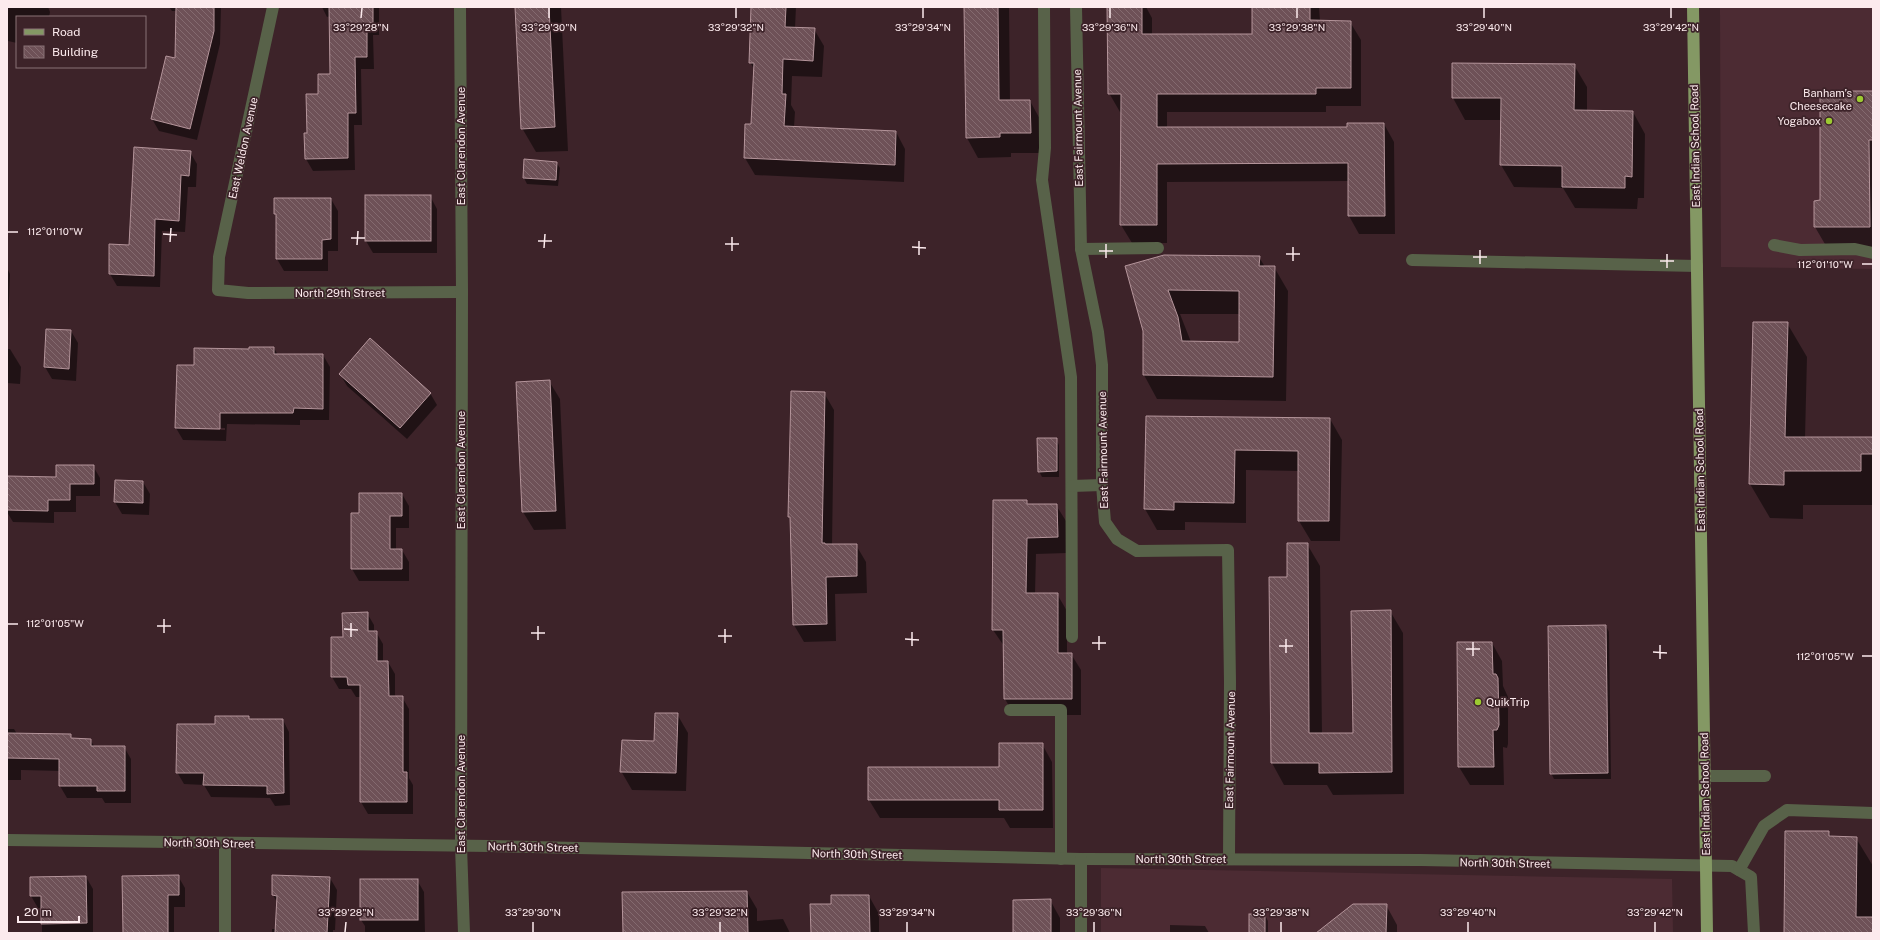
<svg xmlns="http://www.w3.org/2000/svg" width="1880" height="940" viewBox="0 0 1880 940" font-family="'Public Sans',sans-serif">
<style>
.built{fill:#4c2b33}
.shadow{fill:#0007;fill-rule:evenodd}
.building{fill:url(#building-back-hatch);stroke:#b5959b;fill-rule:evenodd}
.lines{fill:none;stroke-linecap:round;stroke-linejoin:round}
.minor{stroke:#586249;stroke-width:12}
.major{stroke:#849864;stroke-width:12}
.ticks{fill:none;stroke:#fceaed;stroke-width:1.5}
.poi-dot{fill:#9cca31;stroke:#3d2329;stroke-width:1.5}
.labels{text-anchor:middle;stroke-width:3.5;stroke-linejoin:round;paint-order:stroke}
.poi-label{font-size:11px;fill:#fceaed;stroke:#3d2329;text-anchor:end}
.street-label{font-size:11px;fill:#fceaed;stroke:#3d2329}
.ticks-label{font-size:10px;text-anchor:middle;fill:#fceaed;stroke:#3d2329;stroke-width:3.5;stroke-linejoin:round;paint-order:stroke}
</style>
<defs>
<pattern id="building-back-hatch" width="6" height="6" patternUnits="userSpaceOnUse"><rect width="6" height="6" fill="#6e5157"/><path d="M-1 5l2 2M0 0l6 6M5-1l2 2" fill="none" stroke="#846a6f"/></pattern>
</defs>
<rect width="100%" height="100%" fill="#3d2329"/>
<!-- built -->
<g class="built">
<path d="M 1720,7 L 1873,7 L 1873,269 L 1721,267 Z"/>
<path d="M 1101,868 L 1672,879 L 1673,933 L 1101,933 Z"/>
</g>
<!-- shadow -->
<g class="shadow">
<path d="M 7,7 L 48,7 L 50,12 L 49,17 L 17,17 L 17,43 L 8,41 L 7,47 Z"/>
<path d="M 169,7 L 229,7 L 221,7 L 220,44 L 197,140 L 159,131 L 152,119 L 176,59 L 177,11 L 172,11 Z"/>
<path d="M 322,7 L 379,7 L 379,35 L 373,35 L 374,69 L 361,69 L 362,125 L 354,125 L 355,170 L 313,171 L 306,159 L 308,134 L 319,95 L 331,75 L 330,16 L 327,17 Z"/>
<path d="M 516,7 L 561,7 L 568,151 L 536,152 L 522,128 Z"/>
<path d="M 752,7 L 796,7 L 795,28 L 814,29 L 824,46 L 822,77 L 792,76 L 791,105 L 795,112 L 794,127 L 896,132 L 905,149 L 904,182 L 755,175 L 745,158 L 752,125 L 755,71 L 750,62 Z"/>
<path d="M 965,7 L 1009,7 L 1010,101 L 1030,101 L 1041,121 L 1042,153 L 1011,153 L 1011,157 L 978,158 L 967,138 Z"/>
<path d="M 1108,7 L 1146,7 L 1152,18 L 1152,35 L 1253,35 L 1253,7 L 1319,7 L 1320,21 L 1350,22 L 1361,40 L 1361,106 L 1326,106 L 1326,112 L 1167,112 L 1167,128 L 1348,128 L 1384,124 L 1394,142 L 1395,234 L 1359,234 L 1349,216 L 1349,181 L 1167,182 L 1167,243 L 1132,243 L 1121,225 L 1122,112 L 1120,112 L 1109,93 Z"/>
<path d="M 1574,65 L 1587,87 L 1587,111 L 1633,112 L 1645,134 L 1644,198 L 1638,198 L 1637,209 L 1575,208 L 1563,188 L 1514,187 L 1501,165 L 1502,120 L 1465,120 L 1453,98 Z"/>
<path d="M 1873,92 L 1873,251 L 1829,251 L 1815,227 L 1815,202 L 1821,201 Z"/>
<path d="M 190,152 L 197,164 L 196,187 L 188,187 L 185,232 L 162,231 L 160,287 L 117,286 L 110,274 L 130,246 Z"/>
<path d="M 556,162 L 560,168 L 558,186 L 527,184 L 524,178 Z"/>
<path d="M 366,196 L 430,196 L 437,209 L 437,253 L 373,253 L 366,241 Z"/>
<path d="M 331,199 L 338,211 L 338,251 L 328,251 L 328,271 L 284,271 L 277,259 L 277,217 L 275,213 Z"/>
<path d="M 1259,257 L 1265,267 L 1274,267 L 1288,291 L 1286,401 L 1157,399 L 1144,375 L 1144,331 L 1126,267 ZM 1180,314 L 1240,314 L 1240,343 L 1191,342 Z"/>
<path d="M 7,268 L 10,274 L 7,347 Z"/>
<path d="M 1754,323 L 1787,323 L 1807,357 L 1805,438 L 1873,438 L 1873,505 L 1803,505 L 1803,519 L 1770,518 L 1750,484 Z"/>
<path d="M 47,330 L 71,331 L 78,343 L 76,381 L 52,379 L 45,367 Z"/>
<path d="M 274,348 L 278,355 L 323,355 L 330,367 L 329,420 L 300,420 L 300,425 L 227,424 L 226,441 L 183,440 L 176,428 L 195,366 L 250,350 ZM 182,427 L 225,428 L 225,430 L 182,429 Z"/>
<path d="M 7,349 L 10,349 L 21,367 L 20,384 L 7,383 Z"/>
<path d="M 340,374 L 430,393 L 437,405 L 407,439 L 347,386 Z"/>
<path d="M 549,381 L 560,399 L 566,529 L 534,530 L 523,512 L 517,383 Z"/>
<path d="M 824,393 L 834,410 L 832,545 L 856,545 L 866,562 L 867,593 L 835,594 L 836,641 L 804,642 L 794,625 L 791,519 L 789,517 Z"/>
<path d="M 1147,417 L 1330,419 L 1342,440 L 1340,541 L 1311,541 L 1299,521 L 1299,471 L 1246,470 L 1246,523 L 1185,522 L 1185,530 L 1157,530 L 1145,509 Z"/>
<path d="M 1056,439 L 1059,445 L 1059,477 L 1042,477 L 1039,471 Z"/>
<path d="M 93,466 L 100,478 L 100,496 L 76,496 L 76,512 L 54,512 L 54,523 L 13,522 L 7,512 L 7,477 L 57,478 Z"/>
<path d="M 143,482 L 150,494 L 149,515 L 122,514 L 115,502 Z"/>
<path d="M 402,494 L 409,506 L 409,528 L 396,528 L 396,550 L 402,550 L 409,562 L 409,581 L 359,581 L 352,569 L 352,514 L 360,514 Z"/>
<path d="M 1026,501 L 1029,505 L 1056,505 L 1066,521 L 1067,553 L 1036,554 L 1035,594 L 1057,594 L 1067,611 L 1067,654 L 1071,654 L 1081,670 L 1081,715 L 1014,715 L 1005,699 L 1004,646 L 993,630 Z"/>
<path d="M 1307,544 L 1320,566 L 1322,734 L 1354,734 L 1390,611 L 1403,633 L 1404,794 L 1333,795 L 1327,785 L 1284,785 L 1272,763 L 1288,578 Z"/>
<path d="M 367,613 L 374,625 L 374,632 L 376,632 L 383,644 L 383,662 L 388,662 L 395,674 L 395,697 L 402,697 L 409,709 L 409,778 L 413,785 L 413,814 L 368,814 L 361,802 L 361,697 L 356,697 L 351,689 L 339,689 L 332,677 L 332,638 L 344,638 Z"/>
<path d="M 1606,626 L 1609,632 L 1611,779 L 1554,779 L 1551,773 Z"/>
<path d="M 1458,643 L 1492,643 L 1502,661 L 1503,686 L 1508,697 L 1508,744 L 1507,748 L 1503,747 L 1504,785 L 1470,785 L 1459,767 Z"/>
<path d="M 677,714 L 688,733 L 686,791 L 632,790 L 621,771 L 655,742 Z"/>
<path d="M 249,717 L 250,720 L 283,720 L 289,732 L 290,805 L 275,806 L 270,798 L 211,797 L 204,785 L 184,784 L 177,772 L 216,725 Z"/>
<path d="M 7,729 L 14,729 L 17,734 L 70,735 L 73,739 L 90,740 L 95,747 L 124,747 L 131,759 L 131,803 L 105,803 L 102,798 L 67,798 L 60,786 L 60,771 L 21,770 L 21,780 L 7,780 Z"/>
<path d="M 1042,744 L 1052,762 L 1053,828 L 1010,828 L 1004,818 L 880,818 L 869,800 L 1000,768 Z"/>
<path d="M 1829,832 L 1832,838 L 1856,838 L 1873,866 L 1873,933 L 1775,933 L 1785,933 Z"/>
<path d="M 178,876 L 185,888 L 185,907 L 174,907 L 174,932 L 176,933 L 120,933 L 124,933 Z"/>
<path d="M 273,876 L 330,878 L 337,890 L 335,930 L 333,930 L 333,933 L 272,933 L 272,929 L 276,929 L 278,904 L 273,895 Z"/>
<path d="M 86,877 L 93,889 L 93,933 L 42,933 L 42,908 L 38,908 L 31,896 Z"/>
<path d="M 417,880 L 424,892 L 425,932 L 365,933 L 365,926 L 361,920 Z"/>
<path d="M 747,892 L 757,909 L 757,921 L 783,919 L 790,933 L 624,933 Z"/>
<path d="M 869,896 L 879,914 L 879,932 L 1014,932 L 1050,900 L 1060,918 L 1060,933 L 812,933 L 832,905 Z"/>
<path d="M 1386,905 L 1397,925 L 1397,933 L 1317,933 Z"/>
<path d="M 1265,915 L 1268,921 L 1268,933 L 1250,933 Z"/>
<path d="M 1170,925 L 1205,926 L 1209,933 L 1170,933 Z"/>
<path d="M 1465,932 L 1584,933 L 1465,933 Z"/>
</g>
<!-- building -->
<g class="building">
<path d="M 176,7 L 214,7 L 214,31 L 190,129 L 151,119 L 166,56 L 175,58 Z"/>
<path d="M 329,7 L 373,7 L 373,23 L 367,23 L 367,57 L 355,57 L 356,113 L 348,113 L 348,158 L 305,159 L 304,133 L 307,133 L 306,94 L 318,94 L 318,74 L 330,74 Z"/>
<path d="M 515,7 L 549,7 L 555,127 L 521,129 Z"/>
<path d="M 751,7 L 786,7 L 785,27 L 815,28 L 813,61 L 783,59 L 782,94 L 786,94 L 784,126 L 896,131 L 895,165 L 744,158 L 745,124 L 751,124 L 754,63 L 749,63 Z"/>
<path d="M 964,7 L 998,7 L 999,100 L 1030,100 L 1031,133 L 1000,133 L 1000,137 L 966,138 Z"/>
<path d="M 1107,7 L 1142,7 L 1142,34 L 1252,34 L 1252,7 L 1310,7 L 1310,20 L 1351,21 L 1351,88 L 1316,88 L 1316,94 L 1157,94 L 1157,127 L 1347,127 L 1347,123 L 1384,123 L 1385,216 L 1348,216 L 1348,163 L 1157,164 L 1157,225 L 1120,225 L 1121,94 L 1108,94 Z"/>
<path d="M 1452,63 L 1575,64 L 1574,110 L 1633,111 L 1632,177 L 1625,176 L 1625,188 L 1562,187 L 1562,166 L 1500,165 L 1501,98 L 1452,98 Z"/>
<path d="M 1825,91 L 1873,91 L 1873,140 L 1869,140 L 1870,227 L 1814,227 L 1814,201 L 1820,200 L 1820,95 Z"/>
<path d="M 134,147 L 191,151 L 189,176 L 181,175 L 179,221 L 155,219 L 154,276 L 109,274 L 109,244 L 129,245 Z"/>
<path d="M 524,159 L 557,162 L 556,180 L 523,178 Z"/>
<rect x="365" y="195" width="66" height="46"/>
<path d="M 274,198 L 331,198 L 331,239 L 322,240 L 322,259 L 276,259 L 276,214 L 274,214 Z"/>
<path d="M 1164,255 L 1260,256 L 1259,266 L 1275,266 L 1273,377 L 1143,375 L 1143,331 L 1125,266 ZM 1168,290 L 1239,291 L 1239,342 L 1182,341 L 1178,317 Z"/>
<path d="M 1753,322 L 1788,322 L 1785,437 L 1873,437 L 1873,454 L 1861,454 L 1861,471 L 1784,471 L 1784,485 L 1749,484 Z"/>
<path d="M 46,329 L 71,330 L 69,369 L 44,367 Z"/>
<path d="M 370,338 L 431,393 L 400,428 L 339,374 Z"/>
<path d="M 249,347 L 274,347 L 274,354 L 323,354 L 323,409 L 294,408 L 293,413 L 220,413 L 220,429 L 175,428 L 177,365 L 194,365 L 194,348 L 249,349 Z"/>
<path d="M 550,380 L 556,511 L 522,512 L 516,382 Z"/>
<path d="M 791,391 L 825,392 L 822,543 L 825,543 L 825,544 L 857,544 L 857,576 L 826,577 L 827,624 L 793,625 L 790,517 L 788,517 Z"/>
<path d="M 1146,416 L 1330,418 L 1329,521 L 1298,521 L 1298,451 L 1235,450 L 1234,503 L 1174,502 L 1174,510 L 1144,509 Z"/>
<path d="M 1037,438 L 1057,438 L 1057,471 L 1038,472 Z"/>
<path d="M 56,465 L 94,465 L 94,484 L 70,484 L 70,500 L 48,500 L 48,511 L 7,510 L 7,476 L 56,477 Z"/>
<path d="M 115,480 L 143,481 L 143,503 L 114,502 Z"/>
<path d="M 359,493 L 402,493 L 402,516 L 390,516 L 390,549 L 402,549 L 402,569 L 351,569 L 351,513 L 359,513 Z"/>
<path d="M 993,500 L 1027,500 L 1027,504 L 1057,504 L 1058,537 L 1027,538 L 1026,593 L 1058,593 L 1058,653 L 1072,653 L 1072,699 L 1004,699 L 1003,630 L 992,630 Z"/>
<path d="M 1287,543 L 1308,543 L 1309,733 L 1353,733 L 1351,611 L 1391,610 L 1392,772 L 1319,773 L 1319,763 L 1271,763 L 1269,577 L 1287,577 Z"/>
<path d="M 368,612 L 368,631 L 377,631 L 377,661 L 388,661 L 389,696 L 403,696 L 403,772 L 407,772 L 407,802 L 360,802 L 360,685 L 348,685 L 347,677 L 331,677 L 331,637 L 343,637 L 342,613 Z"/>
<path d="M 1606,625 L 1608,773 L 1550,774 L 1548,626 Z"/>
<path d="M 1457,642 L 1492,642 L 1493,674 L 1496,674 L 1498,678 L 1499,725 L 1497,730 L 1493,730 L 1494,767 L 1458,767 Z"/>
<path d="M 655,713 L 678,713 L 676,773 L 620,772 L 622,740 L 654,741 Z"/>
<path d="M 215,716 L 249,716 L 249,719 L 283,719 L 284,793 L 267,794 L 267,786 L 203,785 L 204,773 L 176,773 L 177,724 L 215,724 Z"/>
<path d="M 7,733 L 71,734 L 71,738 L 91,739 L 91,746 L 125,746 L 125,791 L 97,791 L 97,786 L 59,786 L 59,759 L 7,758 Z"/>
<path d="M 999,743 L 1043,743 L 1043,810 L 999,810 L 999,800 L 868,800 L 868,767 L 999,767 Z"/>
<path d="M 1785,831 L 1829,831 L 1829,836 L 1857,837 L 1856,917 L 1873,917 L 1873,933 L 1784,933 Z"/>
<path d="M 179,875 L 179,895 L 168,895 L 168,933 L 123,933 L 122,876 Z"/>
<path d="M 272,875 L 330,877 L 327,933 L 275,933 L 277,896 L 272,895 Z"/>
<path d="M 86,876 L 87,923 L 41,924 L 41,896 L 30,896 L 30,877 Z"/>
<rect x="360" y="879" width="58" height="41"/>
<path d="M 747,891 L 748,933 L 623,933 L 622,892 Z"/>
<path d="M 831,895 L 869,895 L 870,933 L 811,933 L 810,904 L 831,904 Z"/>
<path d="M 1051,899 L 1051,933 L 1013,933 L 1013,900 Z"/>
<path d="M 1353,904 L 1387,904 L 1386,933 L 1316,933 Z"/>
<rect x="1249" y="914" width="16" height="19"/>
</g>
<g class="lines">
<!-- minor -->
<g class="minor">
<path d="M 273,7 L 219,257 L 218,290 L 248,293 L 462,292"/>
<path d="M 460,7 L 462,292 L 461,846 L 464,933"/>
<path d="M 1044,7 L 1045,148 L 1042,180 L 1071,377 L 1072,637"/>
<path d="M 1076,7 L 1081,249 L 1098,332 L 1102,365 L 1102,485 L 1105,522 L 1117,539 L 1137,551 L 1228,550 L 1230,682 L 1229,859"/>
<path d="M 1774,245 L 1800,250 L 1855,249 L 1873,253"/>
<path d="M 1081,249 L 1158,248"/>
<path d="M 1412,260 L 1697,266"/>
<path d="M 1072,486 L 1102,485"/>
<path d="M 1010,710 L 1061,710 L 1061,859"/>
<path d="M 1705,776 L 1765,776"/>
<path d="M 7,840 L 490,846 L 1081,859 L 1421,860 L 1732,866 L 1751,877 L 1754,933"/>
<path d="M 225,843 L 225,933"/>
<path d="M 1081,859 L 1081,933"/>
<path d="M 1739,870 L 1764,826 L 1787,810 L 1873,813"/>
</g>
<!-- major -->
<path class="major" d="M 1693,7 L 1707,933"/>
</g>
<!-- ticks -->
<path class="ticks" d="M 361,18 L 362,8M 549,18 L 549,8M 736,18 L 736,8M 923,18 L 923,8M 1110,18 L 1110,8M 1297,18 L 1297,8M 1484,18 L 1484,8M 1671,18 L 1671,8M 8,232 L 18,232M 163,234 L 177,235M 351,238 L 365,238M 538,241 L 552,241M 170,242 L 171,228M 725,244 L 739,244M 357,245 L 358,231M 912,247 L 926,248M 544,248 L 545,234M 732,251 L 732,237M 1099,251 L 1113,251M 1286,254 L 1300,254M 919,255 L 919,241M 1473,257 L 1487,257M 1106,258 L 1106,244M 1293,261 L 1293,247M 1660,261 L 1674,261M 1480,264 L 1480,250M 1862,264 L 1872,264M 1667,268 L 1667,254M 8,624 L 18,624M 157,626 L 171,626M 344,629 L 358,630M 164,633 L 164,619M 531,633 L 545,633M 718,636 L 732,636M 351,637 L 351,623M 905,639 L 919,640M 538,640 L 538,626M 725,643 L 725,629M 1092,643 L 1106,643M 912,646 L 912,632M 1279,646 L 1293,646M 1466,649 L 1480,649M 1099,650 L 1099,636M 1653,652 L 1667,653M 1286,653 L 1286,639M 1473,656 L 1473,642M 1862,656 L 1872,656M 1660,659 L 1660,645M 345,932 L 346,922M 533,932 L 533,922M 720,932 L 720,922M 907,932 L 907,922M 1094,932 L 1094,922M 1281,932 L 1281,922M 1468,932 L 1468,922M 1655,932 L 1655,922"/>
<!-- markers -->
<g class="poi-dot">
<circle cx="1860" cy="99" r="4"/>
<circle cx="1829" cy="121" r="4"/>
<circle cx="1478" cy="702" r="4"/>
</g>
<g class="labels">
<!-- poi labels -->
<g class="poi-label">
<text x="1852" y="97">Banham’s<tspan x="1852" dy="13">Cheesecake</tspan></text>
<text x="1821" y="125">Yogabox</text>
<text x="1486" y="706" text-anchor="start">QuikTrip</text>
</g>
<!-- street labels -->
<g class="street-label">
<text transform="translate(1078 128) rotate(-91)" y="4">East Fairmount Avenue</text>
<text transform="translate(461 146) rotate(-90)" y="4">East Clarendon Avenue</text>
<text transform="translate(1695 146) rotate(-91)" y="4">East Indian School Road</text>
<text transform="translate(243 148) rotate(-78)" y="4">East Weldon Avenue</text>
<text x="340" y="297">North 29th Street</text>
<text transform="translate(1103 450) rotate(-91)" y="4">East Fairmount Avenue</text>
<text transform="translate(461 470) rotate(-90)" y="4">East Clarendon Avenue</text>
<text transform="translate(1700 470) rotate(-91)" y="4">East Indian School Road</text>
<text transform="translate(1230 750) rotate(-89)" y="4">East Fairmount Avenue</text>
<text transform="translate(461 794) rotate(-90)" y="4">East Clarendon Avenue</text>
<text transform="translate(1705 794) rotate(-91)" y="4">East Indian School Road</text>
<text transform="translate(209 843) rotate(1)" y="4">North 30th Street</text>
<text transform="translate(533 847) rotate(1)" y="4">North 30th Street</text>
<text transform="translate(857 854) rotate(1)" y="4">North 30th Street</text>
<text x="1181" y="863">North 30th Street</text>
<text transform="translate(1505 863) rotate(1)" y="4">North 30th Street</text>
</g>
</g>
<g class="ticks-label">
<text x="361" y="31">33°29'28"N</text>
<text x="549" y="31">33°29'30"N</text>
<text x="736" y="31">33°29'32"N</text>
<text x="923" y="31">33°29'34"N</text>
<text x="1110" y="31">33°29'36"N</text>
<text x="1297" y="31">33°29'38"N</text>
<text x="1484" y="31">33°29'40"N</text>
<text x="1671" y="31">33°29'42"N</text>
<text x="55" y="235">112°01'10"W</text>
<text x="1825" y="268">112°01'10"W</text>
<text x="55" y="627">112°01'05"W</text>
<text x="1825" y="660">112°01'05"W</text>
<text x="346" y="916">33°29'28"N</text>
<text x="533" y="916">33°29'30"N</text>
<text x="720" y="916">33°29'32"N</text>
<text x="907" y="916">33°29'34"N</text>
<text x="1094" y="916">33°29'36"N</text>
<text x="1281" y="916">33°29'38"N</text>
<text x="1468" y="916">33°29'40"N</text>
<text x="1655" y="916">33°29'42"N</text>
</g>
<!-- border -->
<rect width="1880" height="940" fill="none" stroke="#fceaed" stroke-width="16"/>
<!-- legend -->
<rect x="16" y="16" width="130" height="52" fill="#3d2329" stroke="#897377"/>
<rect x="24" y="29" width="20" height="6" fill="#849864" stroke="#897377"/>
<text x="52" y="36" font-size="12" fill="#fceaed">Road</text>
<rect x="24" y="46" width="20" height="12" fill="url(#building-back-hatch)" stroke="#897377"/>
<text x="52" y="56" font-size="12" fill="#fceaed">Building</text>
<!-- scale -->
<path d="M18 916v6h61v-6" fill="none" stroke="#fceaed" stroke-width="2"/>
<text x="24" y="916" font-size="12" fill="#fceaed" stroke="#3d2329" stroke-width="3" paint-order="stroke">20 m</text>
</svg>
